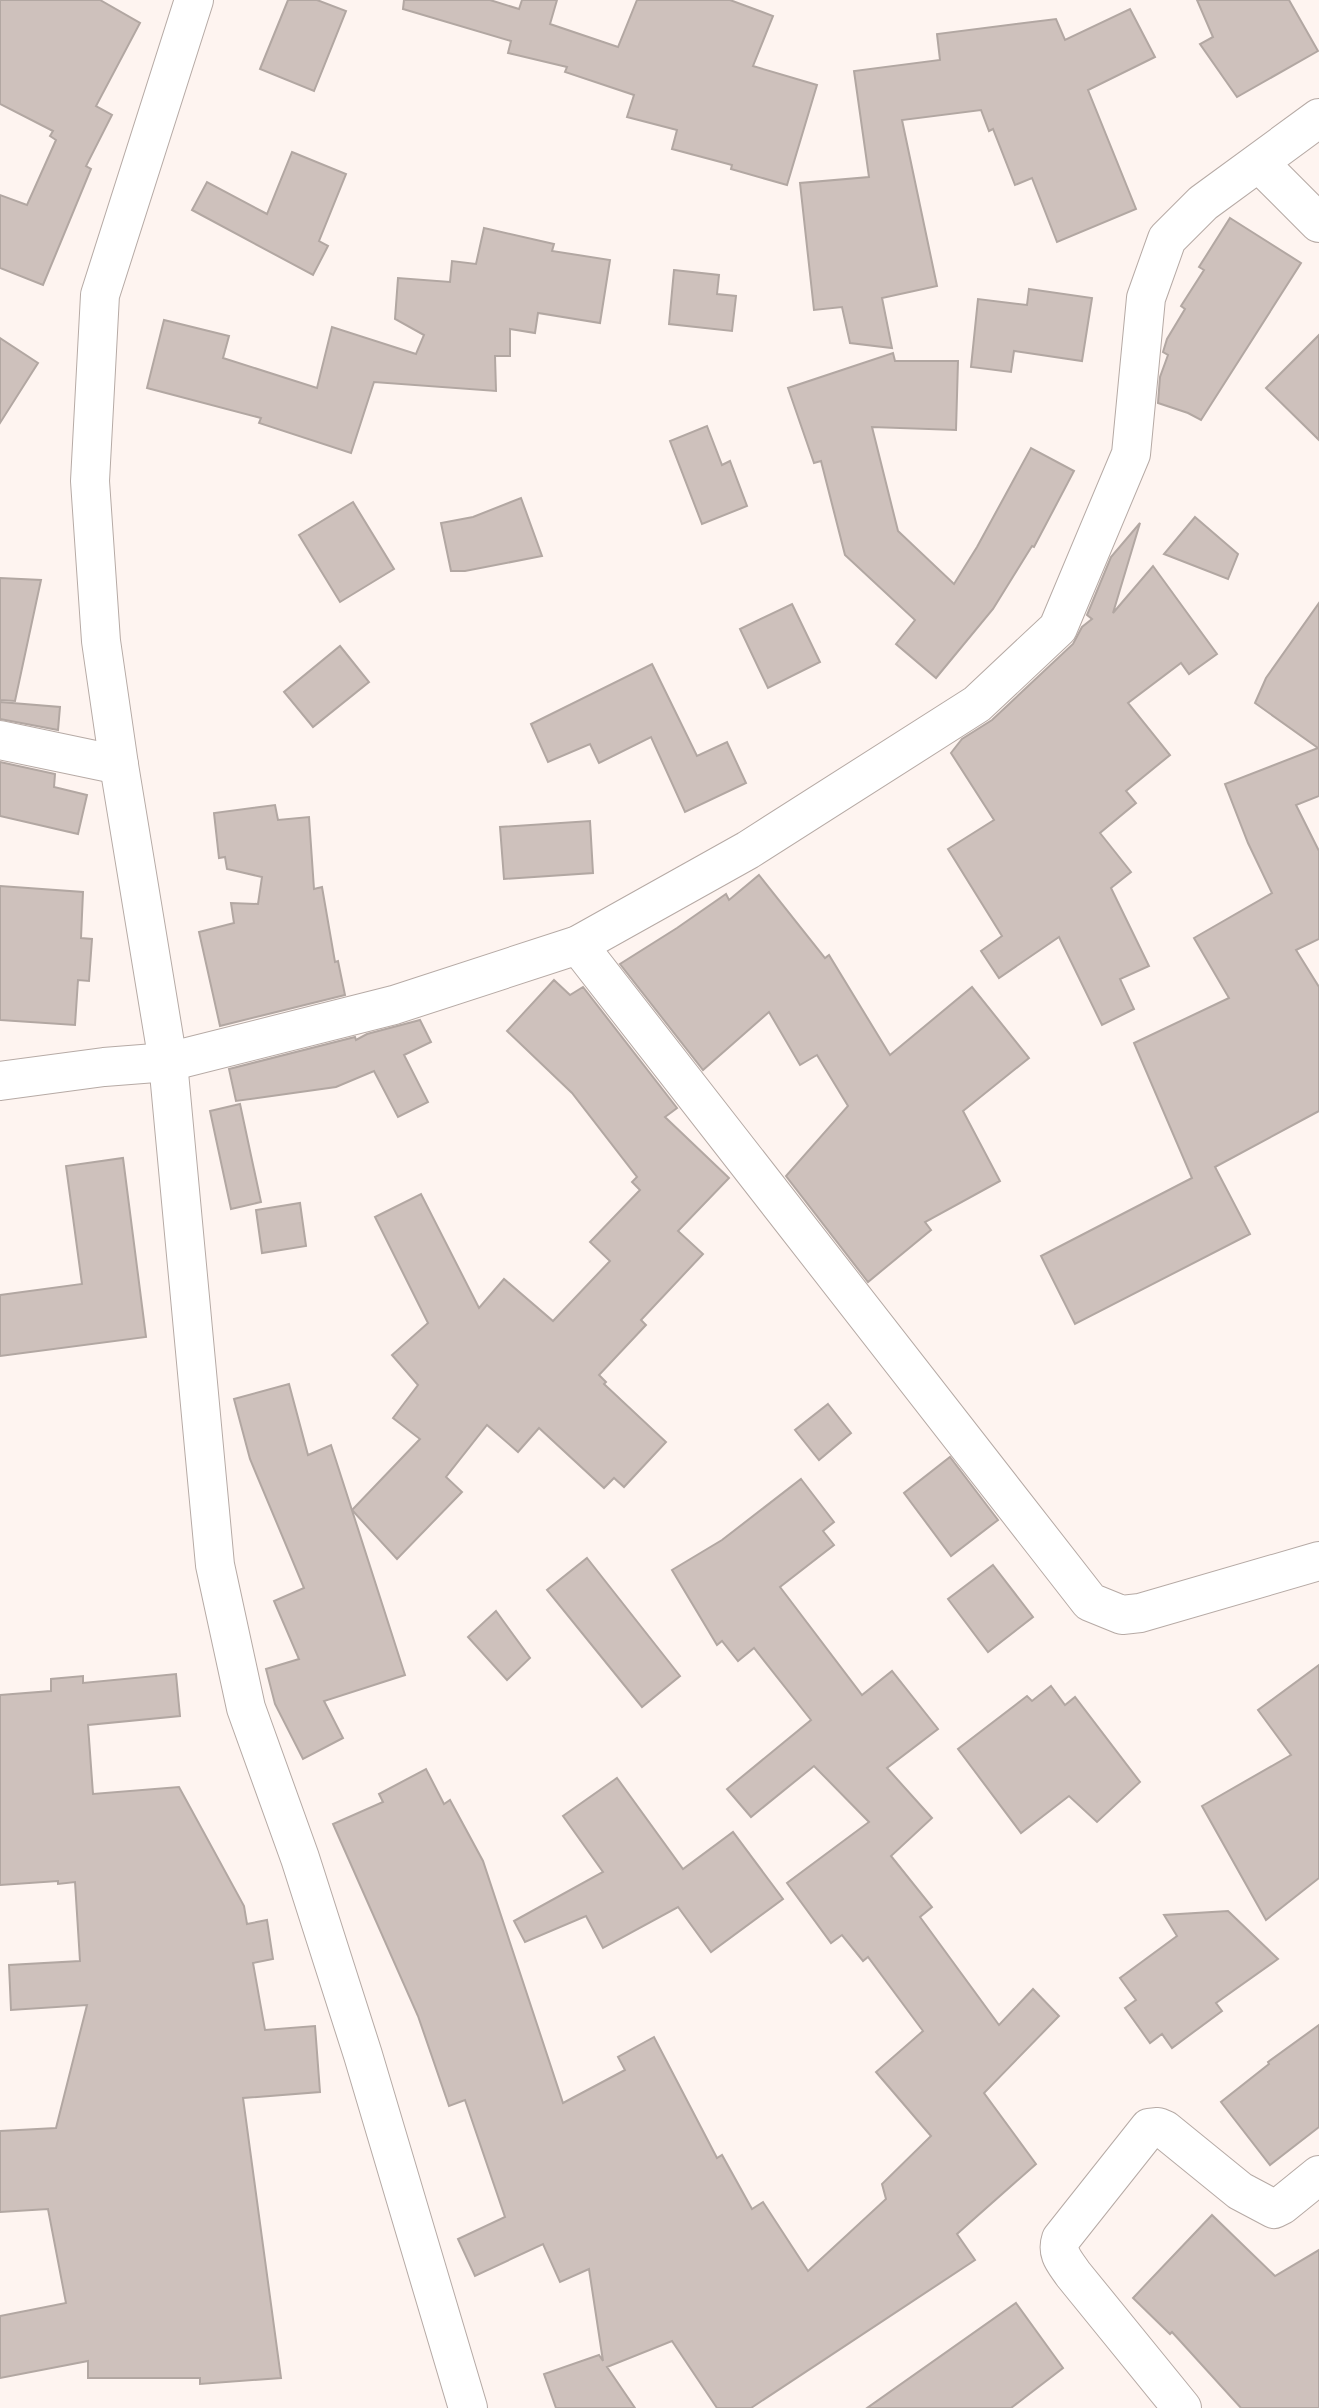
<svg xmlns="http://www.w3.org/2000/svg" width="1319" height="2408" viewBox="0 0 1319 2408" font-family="'Nunito Sans',sans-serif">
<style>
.building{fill:#cec1bc;stroke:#b2a7a2;stroke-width:2}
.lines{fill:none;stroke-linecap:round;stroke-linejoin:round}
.street-casing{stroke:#b6aaa5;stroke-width:40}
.street{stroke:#fff;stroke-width:38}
</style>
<rect width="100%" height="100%" fill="#fef4f0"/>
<!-- building -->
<g class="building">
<path d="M 0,0 L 100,0 L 140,23 L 96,106 L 112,115 L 86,166 L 91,169 L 43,285 L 0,268 L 0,195 L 27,205 L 56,140 L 50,136 L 53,131 L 0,104 Z"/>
<path d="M 288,0 L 317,0 L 346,11 L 314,91 L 260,69 Z"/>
<path d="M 404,0 L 490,0 L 519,9 L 522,0 L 557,0 L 550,24 L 618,47 L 637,0 L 730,0 L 773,16 L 753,66 L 817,85 L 787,185 L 731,169 L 732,165 L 672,149 L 677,130 L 627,117 L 634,95 L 565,72 L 567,67 L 508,53 L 511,41 L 403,9 Z"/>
<path d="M 1197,0 L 1289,0 L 1318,51 L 1237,97 L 1200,44 L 1213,37 Z"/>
<path d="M 1130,9 L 1155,57 L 1088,90 L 1136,209 L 1057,242 L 1032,178 L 1015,185 L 993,129 L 989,131 L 981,110 L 902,120 L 937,286 L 882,298 L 892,348 L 850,343 L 842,307 L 814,310 L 800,183 L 869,177 L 854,71 L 940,60 L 937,34 L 1056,19 L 1065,40 Z"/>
<path d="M 292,152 L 346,174 L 319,241 L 328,246 L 313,275 L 192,210 L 207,182 L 267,214 Z"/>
<path d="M 1230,218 L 1301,263 L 1201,420 L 1188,413 L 1158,403 L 1160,377 L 1168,355 L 1163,352 L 1167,339 L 1185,309 L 1181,306 L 1204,270 L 1199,267 Z"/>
<path d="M 484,228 L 554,244 L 552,251 L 610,260 L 600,323 L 538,313 L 535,333 L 510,329 L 510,356 L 495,356 L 496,391 L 374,382 L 351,453 L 259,423 L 261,418 L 147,388 L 164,320 L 229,336 L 223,358 L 317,388 L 332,327 L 416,354 L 424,335 L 395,319 L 398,278 L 450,282 L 452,261 L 476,264 Z"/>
<path d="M 674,270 L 719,275 L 717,294 L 736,296 L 732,331 L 669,324 Z"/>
<path d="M 1029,289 L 1092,298 L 1082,361 L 1014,351 L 1011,372 L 971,367 L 978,299 L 1027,305 Z"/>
<path d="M 1319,335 L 1319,440 L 1266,388 Z"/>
<path d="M 0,338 L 38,363 L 0,423 Z"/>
<path d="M 893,353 L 895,361 L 958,361 L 956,430 L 872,427 L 898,531 L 954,584 L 977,547 L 1031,448 L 1074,471 L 1034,547 L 1032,546 L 993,609 L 936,678 L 896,644 L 915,620 L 845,555 L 821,461 L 814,463 L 788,388 Z"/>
<path d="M 707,426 L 722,465 L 730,461 L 747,506 L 702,524 L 670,441 Z"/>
<path d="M 521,498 L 542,556 L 465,571 L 451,571 L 441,523 L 473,517 Z"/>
<path d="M 353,502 L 394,569 L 340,602 L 299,535 Z"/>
<path d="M 1195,517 L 1238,554 L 1228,579 L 1164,554 Z"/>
<path d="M 1140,523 L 1113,613 L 1153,566 L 1217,654 L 1189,674 L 1181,663 L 1128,703 L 1170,755 L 1126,791 L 1136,803 L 1100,833 L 1131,872 L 1111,888 L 1149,966 L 1120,979 L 1134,1009 L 1102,1025 L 1059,937 L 999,978 L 981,951 L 1002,936 L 948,849 L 994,820 L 951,753 L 962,739 L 992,720 L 1073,644 L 1082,627 L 1092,619 L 1087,615 L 1111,557 Z"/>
<path d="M 0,578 L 41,580 L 15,701 L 0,700 Z"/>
<path d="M 1319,603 L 1319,796 L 1296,805 L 1319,851 L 1319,939 L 1296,950 L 1319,987 L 1319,1111 L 1215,1167 L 1250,1234 L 1075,1324 L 1041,1256 L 1192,1178 L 1134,1043 L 1229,998 L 1194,938 L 1272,893 L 1248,843 L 1225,784 L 1318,748 L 1255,703 L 1266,678 Z"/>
<path d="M 792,604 L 820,662 L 768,688 L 740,629 Z"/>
<path d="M 340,646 L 369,682 L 313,727 L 284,692 Z"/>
<path d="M 652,664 L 697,756 L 727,742 L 746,783 L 685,812 L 651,737 L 599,763 L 590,744 L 548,762 L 531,724 Z"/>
<path d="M 0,702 L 60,707 L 58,730 L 0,719 Z"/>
<path d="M 0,762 L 55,774 L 54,787 L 87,795 L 78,834 L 0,816 Z"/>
<path d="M 275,805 L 278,820 L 309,817 L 314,889 L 322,887 L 335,962 L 338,961 L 345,995 L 220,1026 L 199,932 L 234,923 L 231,903 L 258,904 L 262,877 L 227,869 L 225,857 L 219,858 L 214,813 Z"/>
<path d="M 590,821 L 593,873 L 504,879 L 500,827 Z"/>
<path d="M 759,875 L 825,958 L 829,955 L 890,1055 L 972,987 L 1029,1058 L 963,1111 L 1000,1181 L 925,1222 L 931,1230 L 868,1282 L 786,1176 L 848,1106 L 817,1055 L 800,1065 L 769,1012 L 703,1070 L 620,964 L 677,928 L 726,894 L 729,900 Z"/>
<path d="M 0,886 L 83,892 L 81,938 L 92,939 L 89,981 L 78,980 L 75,1025 L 0,1020 Z"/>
<path d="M 554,980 L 570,995 L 583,987 L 677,1108 L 665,1117 L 729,1178 L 678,1231 L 703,1254 L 641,1320 L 646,1325 L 599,1375 L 606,1382 L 604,1384 L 666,1442 L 624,1487 L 614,1478 L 604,1488 L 539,1428 L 518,1452 L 487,1425 L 446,1477 L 462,1492 L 397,1559 L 352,1510 L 420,1439 L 393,1418 L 418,1385 L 392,1355 L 428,1323 L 375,1217 L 421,1194 L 479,1308 L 504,1279 L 553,1321 L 610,1261 L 590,1242 L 640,1190 L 632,1182 L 637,1177 L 572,1093 L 507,1031 Z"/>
<path d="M 420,1020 L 431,1042 L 404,1055 L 428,1102 L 398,1117 L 374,1071 L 336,1087 L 236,1101 L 229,1069 L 355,1037 L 356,1040 L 367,1034 Z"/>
<path d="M 240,1104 L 261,1202 L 231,1209 L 210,1111 Z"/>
<path d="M 123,1158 L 146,1337 L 0,1356 L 0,1295 L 82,1284 L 66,1166 Z"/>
<path d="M 300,1203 L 306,1246 L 262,1253 L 256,1210 Z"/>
<path d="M 289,1384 L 308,1455 L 331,1445 L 405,1675 L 324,1701 L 343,1738 L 303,1759 L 275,1704 L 266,1669 L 299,1659 L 274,1601 L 304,1588 L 250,1459 L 234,1399 Z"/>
<path d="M 828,1404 L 851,1433 L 819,1460 L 795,1430 Z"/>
<path d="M 950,1457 L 998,1520 L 951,1556 L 904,1493 Z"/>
<path d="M 801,1479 L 834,1522 L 823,1531 L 834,1545 L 780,1587 L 862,1695 L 892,1671 L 938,1729 L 887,1768 L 932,1818 L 891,1856 L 932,1907 L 920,1917 L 999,2025 L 1033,1989 L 1059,2016 L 984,2093 L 1036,2164 L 957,2234 L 975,2260 L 751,2408 L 717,2408 L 672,2341 L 607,2367 L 635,2408 L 556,2408 L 544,2374 L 599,2355 L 603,2361 L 589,2269 L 560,2282 L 543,2244 L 475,2276 L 458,2239 L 505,2217 L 465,2100 L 449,2106 L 418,2016 L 333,1824 L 383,1802 L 379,1794 L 426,1769 L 444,1804 L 450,1800 L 483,1861 L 563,2103 L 625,2070 L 618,2057 L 654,2037 L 717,2158 L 722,2155 L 752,2209 L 763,2202 L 808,2271 L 886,2199 L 882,2184 L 931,2136 L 876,2072 L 923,2031 L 868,1957 L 863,1961 L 842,1935 L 831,1943 L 787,1883 L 869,1822 L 814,1766 L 751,1817 L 727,1789 L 811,1720 L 754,1648 L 738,1661 L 722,1641 L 717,1645 L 672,1570 L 722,1540 Z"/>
<path d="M 587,1558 L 680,1676 L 642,1707 L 547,1590 Z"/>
<path d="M 993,1565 L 1033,1617 L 988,1652 L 948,1599 Z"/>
<path d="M 496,1611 L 530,1658 L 507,1680 L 468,1637 Z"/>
<path d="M 1319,1665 L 1319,1878 L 1266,1920 L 1202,1806 L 1291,1755 L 1258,1710 Z"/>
<path d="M 176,1674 L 180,1716 L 88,1725 L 93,1794 L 179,1787 L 244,1906 L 247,1924 L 267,1920 L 273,1959 L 253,1963 L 265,2030 L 315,2026 L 320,2092 L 243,2098 L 281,2378 L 200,2384 L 200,2378 L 88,2378 L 88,2361 L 0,2378 L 0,2316 L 66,2303 L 48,2209 L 0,2212 L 0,2131 L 56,2128 L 87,2005 L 11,2010 L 9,1965 L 80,1961 L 75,1882 L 58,1884 L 58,1881 L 0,1885 L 0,1695 L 51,1691 L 51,1679 L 83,1676 L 83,1683 Z"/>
<path d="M 1051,1686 L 1065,1705 L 1075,1697 L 1140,1782 L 1097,1822 L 1069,1796 L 1021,1833 L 958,1749 L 1027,1696 L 1032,1701 Z"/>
<path d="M 617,1778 L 683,1869 L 733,1832 L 783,1899 L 711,1952 L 678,1907 L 603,1948 L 586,1916 L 525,1942 L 514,1921 L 603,1872 L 563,1816 Z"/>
<path d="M 1228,1911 L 1278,1959 L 1216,2003 L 1222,2011 L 1172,2048 L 1162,2034 L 1150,2043 L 1125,2008 L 1136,2000 L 1120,1978 L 1177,1936 L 1164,1915 Z"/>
<path d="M 1319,2025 L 1319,2127 L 1270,2165 L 1221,2102 L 1269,2064 L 1268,2062 Z"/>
<path d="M 1212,2215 L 1275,2276 L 1319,2250 L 1319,2408 L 1241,2408 L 1172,2332 L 1170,2334 L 1133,2298 Z"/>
<path d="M 1016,2303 L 1063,2368 L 1011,2408 L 867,2408 Z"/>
</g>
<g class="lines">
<!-- street casing -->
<g class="street-casing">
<g id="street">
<path d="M 194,0 L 100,295 L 90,481 L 101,641 L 119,765 L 168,1062 L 215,1565 L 246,1708 L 300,1858 L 363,2055 L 468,2408"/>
<path d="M 1259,163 L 1319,223"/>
<path d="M 0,740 L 119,765"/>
<path d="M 578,945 L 1090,1602 L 1122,1615 L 1140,1613 L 1319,1561"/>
<path d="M 0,1081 L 104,1067 L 168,1062 L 394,1005 L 578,945 L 748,850 L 977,704 L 1058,628 L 1131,454 L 1146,298 L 1167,239 L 1203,203 L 1319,118"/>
<path d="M 1182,2408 L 1073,2274 C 1065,2262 1056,2254 1061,2239 L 1149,2128 L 1158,2127 L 1165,2130 L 1240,2191 L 1274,2209 L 1282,2205 L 1319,2175"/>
</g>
</g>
<!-- street -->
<use href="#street" class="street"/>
</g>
</svg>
